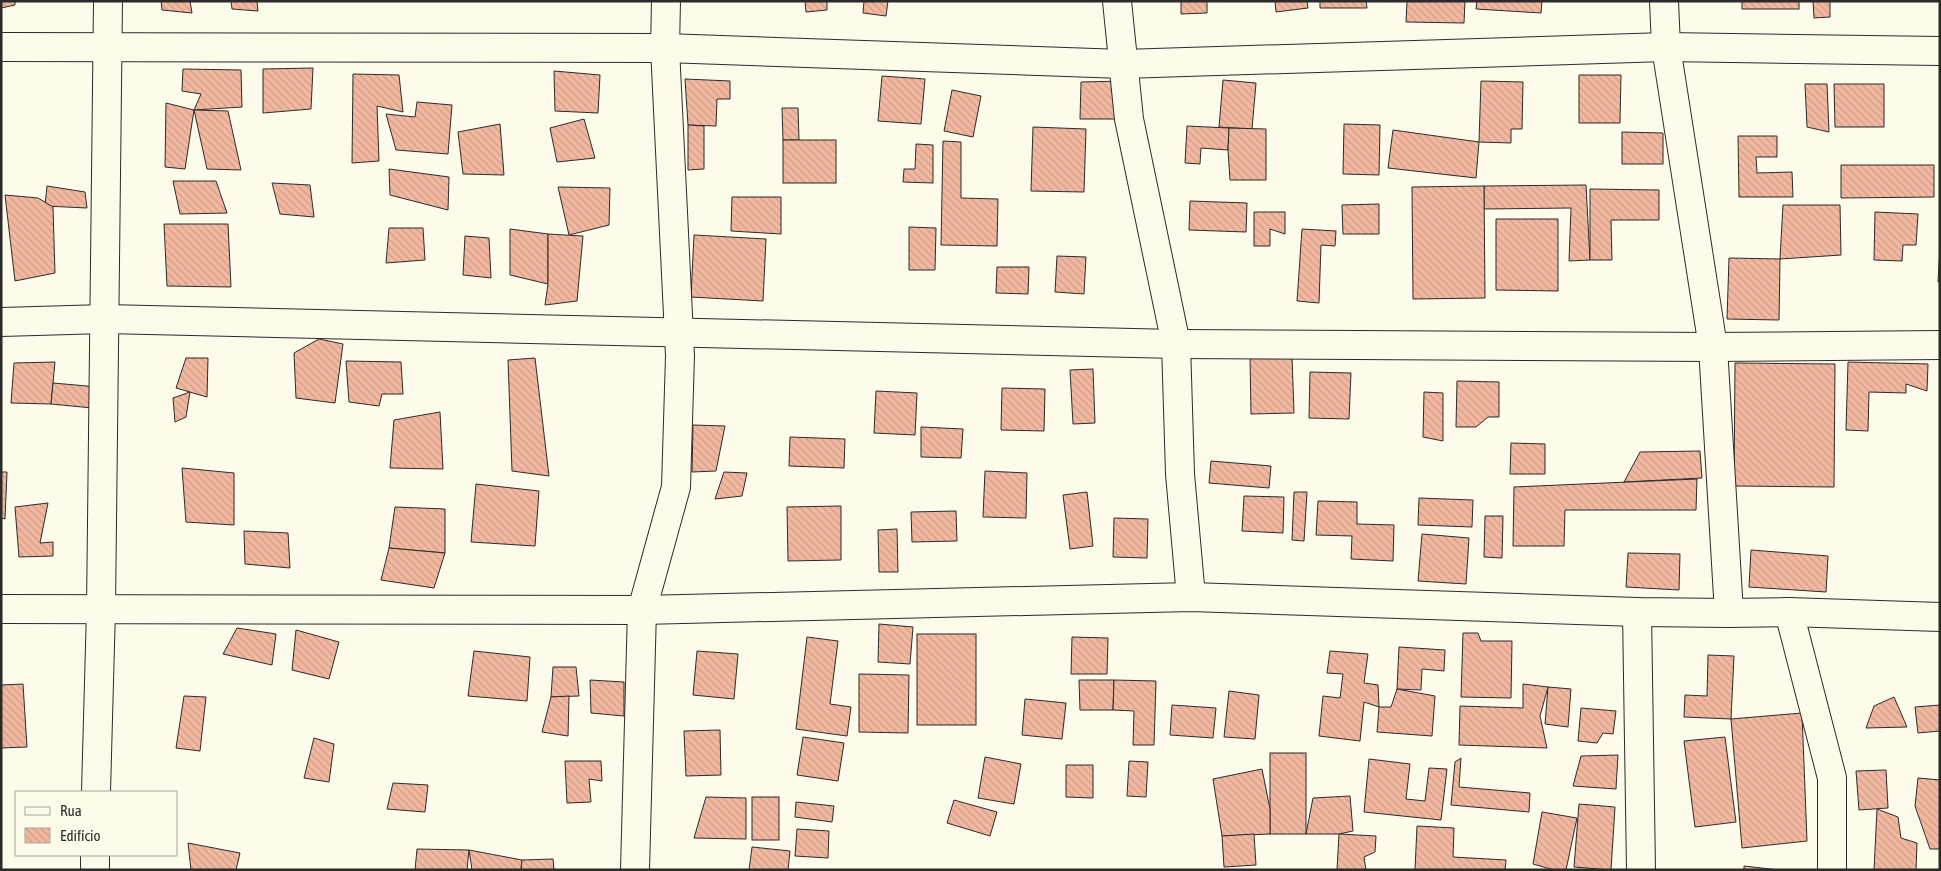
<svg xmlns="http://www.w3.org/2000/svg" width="1941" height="871" viewBox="0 0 1941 871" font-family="'Asap Condensed',sans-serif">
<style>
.building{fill:url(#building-back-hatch);stroke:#2b2b2b}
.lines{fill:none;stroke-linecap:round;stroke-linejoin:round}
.street-casing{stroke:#2b2b2b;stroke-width:30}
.street{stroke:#fdfbea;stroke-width:28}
</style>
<defs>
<pattern id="building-back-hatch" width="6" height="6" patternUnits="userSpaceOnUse" patternTransform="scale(1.25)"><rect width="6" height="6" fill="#f2b8a0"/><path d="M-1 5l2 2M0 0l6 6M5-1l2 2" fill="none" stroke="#d09e8a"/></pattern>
</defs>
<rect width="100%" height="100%" fill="#fdfbea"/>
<!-- building -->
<g class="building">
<path d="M 1,1 L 15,1 L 15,5 L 1,8 Z"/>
<path d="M 161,1 L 190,1 L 192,13 L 162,10 Z"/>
<path d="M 231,1 L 257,1 L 258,11 L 232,9 Z"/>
<path d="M 805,1 L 827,1 L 827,10 L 806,12 Z"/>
<path d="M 864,1 L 888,1 L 886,16 L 863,13 Z"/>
<path d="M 1181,1 L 1207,1 L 1207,13 L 1181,14 Z"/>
<path d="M 1275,1 L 1307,1 L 1308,8 L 1276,12 Z"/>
<path d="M 1320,1 L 1366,1 L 1367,8 L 1320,8 Z"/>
<path d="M 1407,1 L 1465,1 L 1464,23 L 1406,22 Z"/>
<path d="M 1477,1 L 1542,1 L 1541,13 L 1476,9 Z"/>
<rect x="1742" y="1" width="57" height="8"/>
<path d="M 1813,1 L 1830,1 L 1830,17 L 1814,18 Z"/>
<path d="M 313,68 L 311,109 L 263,113 L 263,69 Z"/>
<path d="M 183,69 L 241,70 L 242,107 L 194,110 L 201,94 L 182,91 Z"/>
<path d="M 554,71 L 600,75 L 598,113 L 555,111 Z"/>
<path d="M 353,74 L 399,75 L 403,112 L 377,106 L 379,161 L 352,163 Z"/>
<path d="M 1579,75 L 1621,75 L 1620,123 L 1579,123 Z"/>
<path d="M 882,76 L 925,79 L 921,124 L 878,121 Z"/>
<path d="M 685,79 L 730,81 L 730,99 L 717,99 L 716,126 L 688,125 Z"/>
<path d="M 1223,80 L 1256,83 L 1252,129 L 1219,127 Z"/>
<path d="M 1125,81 L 1129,119 L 1080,119 L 1081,82 Z"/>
<path d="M 1481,81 L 1523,82 L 1522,129 L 1511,129 L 1511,143 L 1479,142 Z"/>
<path d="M 1805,84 L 1827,84 L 1829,132 L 1807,127 Z"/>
<path d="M 1834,84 L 1884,84 L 1884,127 L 1835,127 Z"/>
<path d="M 952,90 L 981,96 L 973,137 L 944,131 Z"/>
<path d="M 417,102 L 452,105 L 448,154 L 396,150 L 386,114 L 415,117 Z"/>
<path d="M 166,103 L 194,110 L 185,169 L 165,167 Z"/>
<path d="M 782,108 L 798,108 L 799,140 L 783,140 Z"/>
<path d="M 194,110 L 228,111 L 241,170 L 207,169 Z"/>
<path d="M 584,119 L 595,158 L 557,162 L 550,128 Z"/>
<path d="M 500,124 L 504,175 L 463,174 L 458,132 Z"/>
<path d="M 1344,124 L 1380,125 L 1379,175 L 1343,174 Z"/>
<path d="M 688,125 L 704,126 L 704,169 L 688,170 Z"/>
<path d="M 1187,126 L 1229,128 L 1228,150 L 1201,148 L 1200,164 L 1185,163 Z"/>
<path d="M 1033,127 L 1086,129 L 1084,192 L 1031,191 Z"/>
<path d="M 1229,128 L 1266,129 L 1266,180 L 1230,180 L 1228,150 Z"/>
<path d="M 1393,130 L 1479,142 L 1476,178 L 1388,168 Z"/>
<path d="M 1622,132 L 1663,133 L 1663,164 L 1622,164 Z"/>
<path d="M 1738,136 L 1777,136 L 1777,157 L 1756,157 L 1757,173 L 1792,172 L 1793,197 L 1739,197 Z"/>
<rect x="783" y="140" width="53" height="43"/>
<path d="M 943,141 L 961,142 L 961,198 L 998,199 L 997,246 L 941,245 Z"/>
<path d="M 916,144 L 933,145 L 933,183 L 903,182 L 904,169 L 915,169 Z"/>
<path d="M 1841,165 L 1934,165 L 1934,197 L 1841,198 Z"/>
<path d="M 389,169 L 449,177 L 448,210 L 390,195 Z"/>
<path d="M 173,181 L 216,181 L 227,213 L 180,214 Z"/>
<path d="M 272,183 L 310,185 L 314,217 L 280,214 Z"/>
<path d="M 1586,185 L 1590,260 L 1569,261 L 1571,208 L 1484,209 L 1484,186 Z"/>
<path d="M 47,186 L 85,192 L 87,208 L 45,206 Z"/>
<path d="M 1484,186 L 1485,298 L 1413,299 L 1412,187 Z"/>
<path d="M 558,187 L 610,188 L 609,225 L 569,235 Z"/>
<path d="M 1590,189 L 1659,190 L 1659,220 L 1611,220 L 1612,260 L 1590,260 Z"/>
<path d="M 5,195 L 38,198 L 53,207 L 55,273 L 15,281 Z"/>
<path d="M 732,197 L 781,197 L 781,234 L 731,231 Z"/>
<path d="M 1190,201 L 1247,203 L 1246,232 L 1189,230 Z"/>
<path d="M 1379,204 L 1379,234 L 1343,234 L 1342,205 Z"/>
<path d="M 1783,205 L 1840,205 L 1841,255 L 1780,259 Z"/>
<path d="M 1254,212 L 1285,212 L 1285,234 L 1270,229 L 1270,246 L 1254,246 Z"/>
<path d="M 1875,212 L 1918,214 L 1916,245 L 1903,245 L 1902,261 L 1874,260 Z"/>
<path d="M 1496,219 L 1558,219 L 1558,291 L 1496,290 Z"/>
<path d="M 164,224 L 228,224 L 231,287 L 167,286 Z"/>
<path d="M 909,227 L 936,228 L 935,270 L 909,270 Z"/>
<path d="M 389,228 L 423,228 L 425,260 L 386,263 Z"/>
<path d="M 510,229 L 548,234 L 548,284 L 510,275 Z"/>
<path d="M 1302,229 L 1336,231 L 1335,246 L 1321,245 L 1319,303 L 1297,301 Z"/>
<path d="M 548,234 L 583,236 L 577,301 L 545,305 L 548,284 Z"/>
<path d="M 694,235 L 766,239 L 763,301 L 691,297 Z"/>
<path d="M 465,236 L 489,238 L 491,278 L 463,275 Z"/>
<path d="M 1940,246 L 1940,282 L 1938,282 Z"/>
<path d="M 1057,256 L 1086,257 L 1084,294 L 1055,292 Z"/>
<path d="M 1729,258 L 1780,259 L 1779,320 L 1727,319 Z"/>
<path d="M 997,267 L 1029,267 L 1028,294 L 996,293 Z"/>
<path d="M 319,339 L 343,344 L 335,403 L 296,398 L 294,353 Z"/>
<path d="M 1292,356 L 1294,413 L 1251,414 L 1250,357 Z"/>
<path d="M 186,358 L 208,358 L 207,397 L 176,388 Z"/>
<path d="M 535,358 L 549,476 L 512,471 L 508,360 Z"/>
<path d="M 346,361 L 401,362 L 403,394 L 382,394 L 379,406 L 349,402 Z"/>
<path d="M 55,362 L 51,404 L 11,403 L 14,363 Z"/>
<path d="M 1848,362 L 1928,364 L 1927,391 L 1906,384 L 1906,393 L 1869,392 L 1868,431 L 1846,430 Z"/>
<path d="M 1735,363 L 1835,364 L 1834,487 L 1734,486 Z"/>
<path d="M 1093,369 L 1095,423 L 1073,424 L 1070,370 Z"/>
<path d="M 1310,372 L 1351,373 L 1349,419 L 1309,418 Z"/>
<path d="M 1457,381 L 1499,382 L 1499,417 L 1488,417 L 1476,427 L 1456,427 Z"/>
<path d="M 53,383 L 98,387 L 103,409 L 51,404 Z"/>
<path d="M 1002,388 L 1045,389 L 1044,431 L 1001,430 Z"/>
<path d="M 876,391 L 917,393 L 915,435 L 874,433 Z"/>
<path d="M 190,392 L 186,417 L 175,422 L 173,398 Z"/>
<path d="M 1424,392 L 1443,393 L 1443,441 L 1423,437 Z"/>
<path d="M 440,412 L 443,469 L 390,468 L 394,420 Z"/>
<path d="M 693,425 L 725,426 L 716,471 L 692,472 Z"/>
<path d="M 921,427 L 963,429 L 961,458 L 921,457 Z"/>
<path d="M 790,437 L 845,439 L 844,468 L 789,466 Z"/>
<path d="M 1511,443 L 1545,444 L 1545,474 L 1510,474 Z"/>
<path d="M 1700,451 L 1702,478 L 1624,482 L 1640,452 Z"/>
<path d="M 1211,461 L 1271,466 L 1269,488 L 1209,483 Z"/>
<path d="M 182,468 L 234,473 L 234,525 L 186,522 Z"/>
<path d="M 985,471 L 1027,473 L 1026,518 L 983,517 Z"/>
<path d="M 1,472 L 7,472 L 5,519 L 1,518 Z"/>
<path d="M 724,472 L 747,473 L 742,496 L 715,499 Z"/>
<path d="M 1697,479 L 1696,510 L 1565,510 L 1564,546 L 1513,546 L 1514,487 Z"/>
<path d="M 476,484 L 539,491 L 535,546 L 471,542 Z"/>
<path d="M 1087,492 L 1093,546 L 1070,549 L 1063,495 Z"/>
<path d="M 1294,492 L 1307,492 L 1304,541 L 1292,540 Z"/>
<path d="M 1244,496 L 1284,497 L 1283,533 L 1242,531 Z"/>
<path d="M 1419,498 L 1473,500 L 1472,527 L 1418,525 Z"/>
<path d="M 1318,501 L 1357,502 L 1357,524 L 1394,525 L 1393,561 L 1351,559 L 1352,536 L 1316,535 Z"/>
<path d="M 48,503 L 40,543 L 53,542 L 53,556 L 19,557 L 15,507 Z"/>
<path d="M 841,506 L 841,560 L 788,561 L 787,507 Z"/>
<path d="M 395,507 L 445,509 L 445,553 L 389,548 Z"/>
<path d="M 956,511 L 957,541 L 912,542 L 911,512 Z"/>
<path d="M 1485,516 L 1503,516 L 1502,558 L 1484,557 Z"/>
<path d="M 1114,518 L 1148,519 L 1147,558 L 1113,557 Z"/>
<path d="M 897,529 L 898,572 L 879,572 L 878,530 Z"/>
<path d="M 244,531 L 288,533 L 290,568 L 245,564 Z"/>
<path d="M 1422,534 L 1469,538 L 1466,584 L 1418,581 Z"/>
<path d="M 389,548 L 445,553 L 434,588 L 381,580 Z"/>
<path d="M 1751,550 L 1828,556 L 1826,592 L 1749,587 Z"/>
<path d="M 1628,553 L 1680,554 L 1679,590 L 1626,587 Z"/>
<path d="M 879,624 L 913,627 L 910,664 L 878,662 Z"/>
<path d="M 237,628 L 276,634 L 272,665 L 223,654 Z"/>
<path d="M 296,630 L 339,642 L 329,679 L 292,670 Z"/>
<path d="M 1463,633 L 1478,633 L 1481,641 L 1512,641 L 1511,698 L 1461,697 Z"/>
<rect x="917" y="634" width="59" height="91"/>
<path d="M 807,637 L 838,641 L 830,704 L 851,707 L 847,736 L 796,729 Z"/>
<path d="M 1072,637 L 1108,638 L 1107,674 L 1071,674 Z"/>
<path d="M 1399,647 L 1445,650 L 1444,671 L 1422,669 L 1421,690 L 1397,689 Z"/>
<path d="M 474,651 L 530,657 L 527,701 L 468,696 Z"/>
<path d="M 697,651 L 738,654 L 734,699 L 693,695 Z"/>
<path d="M 1330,651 L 1368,654 L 1364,683 L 1378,685 L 1379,707 L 1364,702 L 1360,741 L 1319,736 L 1323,696 L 1340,698 L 1343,674 L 1327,673 Z"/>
<path d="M 1708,655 L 1734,656 L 1731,719 L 1684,717 L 1685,695 L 1707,696 Z"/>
<path d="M 553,667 L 576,667 L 579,696 L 551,697 Z"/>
<path d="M 859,674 L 909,675 L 908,733 L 859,732 Z"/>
<path d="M 590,680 L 624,682 L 624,716 L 591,713 Z"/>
<path d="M 1079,680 L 1114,680 L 1113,710 L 1080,710 Z"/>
<path d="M 1114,680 L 1156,681 L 1154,745 L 1133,745 L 1134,711 L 1113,710 Z"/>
<path d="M 23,684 L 27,747 L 1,748 L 1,685 Z"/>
<path d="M 1523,684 L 1548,687 L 1540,716 L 1547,748 L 1459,745 L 1460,706 L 1523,708 Z"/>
<path d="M 1548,687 L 1571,689 L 1568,727 L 1545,724 Z"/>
<path d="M 1397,689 L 1435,696 L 1432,736 L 1377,732 L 1379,707 L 1391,707 Z"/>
<path d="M 1229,691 L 1259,695 L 1255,739 L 1224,737 Z"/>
<path d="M 184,696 L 206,697 L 200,751 L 176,748 Z"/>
<path d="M 569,696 L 568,736 L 542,732 L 551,697 Z"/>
<path d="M 1894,697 L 1907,727 L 1866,728 L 1874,706 Z"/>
<path d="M 1025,699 L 1066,703 L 1062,739 L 1022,735 Z"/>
<path d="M 1172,705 L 1216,708 L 1213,738 L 1170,735 Z"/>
<path d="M 1940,705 L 1940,731 L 1918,733 L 1915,707 Z"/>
<path d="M 1581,708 L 1616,711 L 1613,734 L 1603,733 L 1597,743 L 1578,741 Z"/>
<path d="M 1802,713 L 1807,841 L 1742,848 L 1731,719 Z"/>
<path d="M 720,730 L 721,775 L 686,776 L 684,731 Z"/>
<path d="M 803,737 L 844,743 L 838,781 L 797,775 Z"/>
<path d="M 1725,737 L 1736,822 L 1695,827 L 1684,741 Z"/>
<path d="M 314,738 L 334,744 L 329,782 L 304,778 Z"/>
<rect x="1270" y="753" width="36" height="81"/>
<path d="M 1618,755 L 1616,789 L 1573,786 L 1581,756 Z"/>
<path d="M 985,757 L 1021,764 L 1014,804 L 978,798 Z"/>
<path d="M 1461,758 L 1459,787 L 1530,793 L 1529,812 L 1451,805 L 1455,762 Z"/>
<path d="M 1369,759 L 1410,764 L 1406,799 L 1425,801 L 1429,768 L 1447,769 L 1441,820 L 1364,812 Z"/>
<path d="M 565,761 L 601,761 L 602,781 L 589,779 L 591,802 L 567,803 Z"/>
<path d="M 1129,761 L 1148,762 L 1146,797 L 1127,796 Z"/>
<path d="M 1066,765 L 1093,765 L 1093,798 L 1066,797 Z"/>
<path d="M 1262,769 L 1270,809 L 1270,834 L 1222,836 L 1213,779 Z"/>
<path d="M 1886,770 L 1888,808 L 1859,810 L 1856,771 Z"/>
<path d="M 1918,778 L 1940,780 L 1940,849 L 1930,849 L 1915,806 Z"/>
<path d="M 393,783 L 428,785 L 425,812 L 387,809 Z"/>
<path d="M 1350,796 L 1353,831 L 1339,834 L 1306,834 L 1313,798 Z"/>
<path d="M 706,797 L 746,798 L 746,839 L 694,838 Z"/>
<rect x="752" y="797" width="27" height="43"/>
<path d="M 954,800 L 997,812 L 990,836 L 947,823 Z"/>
<path d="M 796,802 L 834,806 L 832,822 L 795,817 Z"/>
<path d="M 1579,804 L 1615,807 L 1611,870 L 1574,867 Z"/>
<path d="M 1877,809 L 1898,817 L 1901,838 L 1917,843 L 1916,870 L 1874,870 Z"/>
<path d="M 1542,812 L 1577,818 L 1566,870 L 1554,870 L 1533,864 Z"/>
<path d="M 1417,826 L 1454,828 L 1453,857 L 1506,860 L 1505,870 L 1415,870 Z"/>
<path d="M 797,829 L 829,831 L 828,858 L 795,856 Z"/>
<path d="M 1254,834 L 1256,865 L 1224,867 L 1222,836 Z"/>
<path d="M 1339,834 L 1376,836 L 1375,852 L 1364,857 L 1366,870 L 1337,870 Z"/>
<path d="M 188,843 L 240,853 L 236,870 L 191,870 Z"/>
<path d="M 752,847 L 790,851 L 788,870 L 749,870 Z"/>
<path d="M 417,849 L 469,850 L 467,870 L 415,870 Z"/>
<path d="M 469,850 L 522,860 L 521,870 L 472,870 Z"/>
<path d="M 553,859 L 554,870 L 521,870 L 522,860 Z"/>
<path d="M 1744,866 L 1779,870 L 1744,870 Z"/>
</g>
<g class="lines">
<!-- street casing -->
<g class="street-casing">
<g id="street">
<path d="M 1117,1 L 1129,119 L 1176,344 L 1180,474 L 1191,597"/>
<path d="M 1664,1 L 1666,47 L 1713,347 L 1729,613"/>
<path d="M 1,47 L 665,48 L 1123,64 L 1666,47 L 1940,51"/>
<path d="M 1,322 L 105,319 L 1176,344 L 1713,347 L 1940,345"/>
<path d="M 1,609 L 642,610 L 1191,597 L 1637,612 L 1729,613 L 1789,612 L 1940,617"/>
<path d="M 1637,612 L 1641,870"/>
<path d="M 1789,612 L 1832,778 L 1832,870"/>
<path d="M 96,792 L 101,609 L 108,1"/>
<path d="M 95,870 L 95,855"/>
<path d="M 635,870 L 642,610 L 676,487 L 680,356 L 665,48 L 666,1"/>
</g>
</g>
<!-- street -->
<use href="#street" class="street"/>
</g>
<!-- border -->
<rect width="1941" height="871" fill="none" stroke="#2b2b2b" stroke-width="5"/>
<!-- legend -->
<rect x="15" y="791" width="162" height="65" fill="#fdfbea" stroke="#a9a89e"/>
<rect x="25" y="807" width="25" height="8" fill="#fdfbea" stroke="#a9a89e"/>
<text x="60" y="816" font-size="15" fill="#2b2b2b">Rua</text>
<rect x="25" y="828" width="25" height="15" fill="url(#building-back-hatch)" stroke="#a9a89e"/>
<text x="60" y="841" font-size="15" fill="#2b2b2b">Edifício</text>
</svg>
